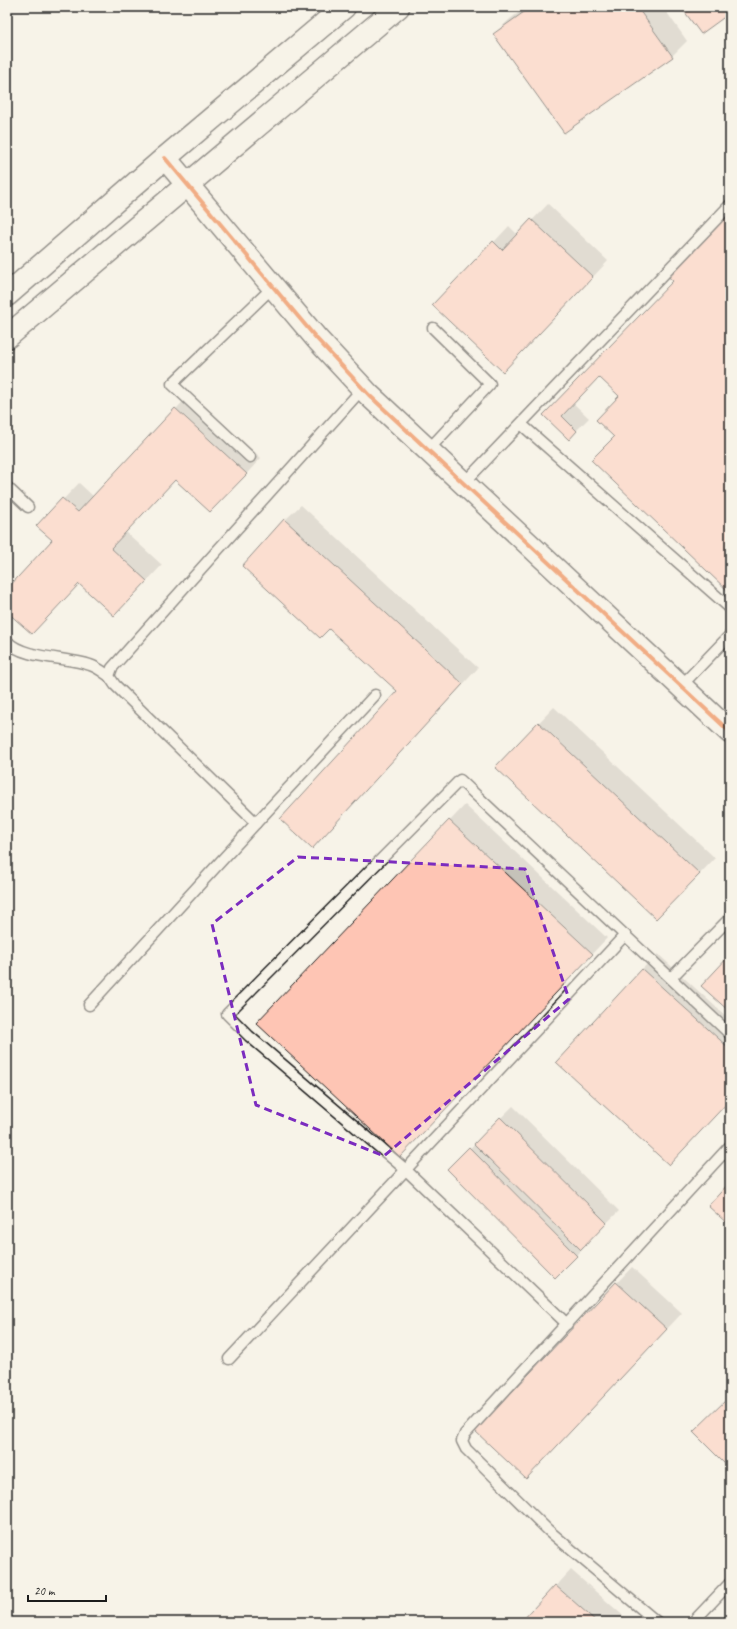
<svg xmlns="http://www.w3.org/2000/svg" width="737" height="1629" viewBox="0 0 737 1629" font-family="Caveat,sans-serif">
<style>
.shadow{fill:#0003}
.building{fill:#fec5b4;stroke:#1c1c1c}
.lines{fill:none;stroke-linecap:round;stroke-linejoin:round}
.lane-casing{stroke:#1c1c1c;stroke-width:13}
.secondary-casing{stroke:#1c1c1c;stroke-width:25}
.lane{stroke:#f7f3e8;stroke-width:10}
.secondary{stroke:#f7f3e8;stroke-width:22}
.cycleway-casing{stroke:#f7f3e8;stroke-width:6}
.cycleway{stroke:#e8590c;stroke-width:4}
.marked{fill:none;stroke:#7b2cbf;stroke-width:3;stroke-dasharray:8 5;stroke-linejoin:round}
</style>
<rect width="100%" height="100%" fill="#f7f3e8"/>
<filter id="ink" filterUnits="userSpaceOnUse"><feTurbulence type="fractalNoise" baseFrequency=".025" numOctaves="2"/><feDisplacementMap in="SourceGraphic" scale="8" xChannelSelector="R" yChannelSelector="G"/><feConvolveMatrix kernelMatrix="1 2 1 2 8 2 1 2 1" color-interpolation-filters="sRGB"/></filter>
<g filter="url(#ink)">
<!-- shadow -->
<g class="shadow">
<path d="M 526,7 L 663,7 L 687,41 L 672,56 L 494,34 L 510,19 Z"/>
<path d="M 548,204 L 608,261 L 519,355 L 494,242 L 509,226 L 518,235 Z"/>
<path d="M 730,205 L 730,591 L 615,437 L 621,396 L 599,376 L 573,403 L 589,418 L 569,438 L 545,415 L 674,281 Z"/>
<path d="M 191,393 L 261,458 L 226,496 L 176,479 L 126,532 L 162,565 L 130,599 L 79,583 L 7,610 L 7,590 L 53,540 L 38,526 L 79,483 L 94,497 Z"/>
<path d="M 301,505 L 478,668 L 327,832 L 399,691 L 285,520 Z"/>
<path d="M 554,707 L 715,858 L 672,903 L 496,767 Z"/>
<path d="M 465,805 L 607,938 L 415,1141 L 258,1023 Z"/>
<path d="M 658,954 L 730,1020 L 730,1099 L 669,1164 L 642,969 Z"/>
<path d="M 513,1106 L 619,1211 L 587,1242 L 589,1243 L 555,1277 L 449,1169 Z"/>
<path d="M 632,1267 L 682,1313 L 542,1462 L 476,1431 Z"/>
<path d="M 571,1570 L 628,1620 L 626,1622 L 523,1622 Z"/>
</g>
<!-- building -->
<g class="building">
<path d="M 531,7 L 637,7 L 673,57 L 564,133 L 493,34 Z"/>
<path d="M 681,7 L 730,7 L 730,13 L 701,34 Z"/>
<path d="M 725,208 L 730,213 L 730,593 L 591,460 L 614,437 L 596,420 L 619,396 L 599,377 L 562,416 L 577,431 L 569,440 L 543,415 L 673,281 L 663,272 Z"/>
<path d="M 531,219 L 593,277 L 503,372 L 432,305 L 493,241 L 502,250 Z"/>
<path d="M 175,408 L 247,474 L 210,512 L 175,480 L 111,548 L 147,581 L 114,616 L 79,584 L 32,634 L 7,612 L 7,589 L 52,540 L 36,526 L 62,498 L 78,512 Z"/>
<path d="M 284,519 L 463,684 L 312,849 L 280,819 L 397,691 L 329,629 L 320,638 L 242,566 Z"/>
<path d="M 538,722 L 700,874 L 656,919 L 495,767 Z"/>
<path d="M 449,820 L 593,954 L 400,1157 L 256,1023 Z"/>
<path d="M 730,955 L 730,1012 L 701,986 Z"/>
<path d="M 642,969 L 730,1049 L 730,1100 L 669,1165 L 556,1062 Z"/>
<path d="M 500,1117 L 607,1223 L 581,1250 L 474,1144 Z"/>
<path d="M 469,1147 L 577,1256 L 555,1278 L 447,1169 Z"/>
<path d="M 730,1182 L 730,1226 L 708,1206 Z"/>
<path d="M 616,1282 L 667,1329 L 526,1479 L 475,1431 Z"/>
<path d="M 727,1399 L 730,1402 L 730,1469 L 693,1432 Z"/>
<path d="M 555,1585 L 597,1622 L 521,1622 Z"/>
</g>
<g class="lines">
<!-- lane casing -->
<g class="lane-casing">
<g id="lane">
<path d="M 521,424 L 730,608"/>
<path d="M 428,450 L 490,384 L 433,328"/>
<path d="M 250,457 L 172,384 L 273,287"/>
<path d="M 464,483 L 730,205"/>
<path d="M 7,487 L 28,507"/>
<path d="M 7,641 C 22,659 68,657 90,665 C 97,667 103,672 109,676"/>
<path d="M 681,686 L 730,635"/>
<path d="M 256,823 L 375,695"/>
<path d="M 671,978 L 730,918"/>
<path d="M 89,1005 L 256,823 L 115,685 L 109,676 L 112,668 L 363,388"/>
<path d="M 567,1324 L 406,1170 L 249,1036 L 227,1014 L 460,780 L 730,1034"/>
<path d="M 229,1359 L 625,935"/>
<path d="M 657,1622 L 548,1530 L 466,1449 L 462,1441 L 465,1434 L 730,1146"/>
<path d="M 693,1622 L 730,1583"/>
</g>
</g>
<!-- secondary casing -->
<g class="secondary-casing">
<g id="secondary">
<path d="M 165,158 L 317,339 L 369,395 L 730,732"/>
<path d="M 7,295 L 165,158 L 344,7"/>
<path d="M 7,337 L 398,7"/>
</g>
</g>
<!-- lane -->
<use href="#lane" class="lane"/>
<!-- secondary -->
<use href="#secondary" class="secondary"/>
<!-- cycleway casing -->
<g class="cycleway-casing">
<path id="cycleway" d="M 165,158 L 317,339 L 369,395 L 730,732"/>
</g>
<!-- cycleway -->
<use href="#cycleway" class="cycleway"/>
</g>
</g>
<!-- marked area -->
<path d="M0 0H737V1629H0ZM 298,857 L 525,869 L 569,999 L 384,1156 L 256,1105 L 212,924 Z" fill="#f7f3e8" fill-opacity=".55" fill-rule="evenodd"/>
<path class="marked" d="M 298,857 L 525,869 L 569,999 L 384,1156 L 256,1105 L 212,924 Z"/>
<!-- margin -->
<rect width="737" height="1629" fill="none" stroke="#f7f3e8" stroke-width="24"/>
<rect x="12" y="12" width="713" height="1605" fill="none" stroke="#1c1c1c" stroke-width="1.5" filter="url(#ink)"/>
<!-- scale -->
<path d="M28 1595v6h78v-6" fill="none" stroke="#1c1c1c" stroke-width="2"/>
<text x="34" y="1595" font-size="12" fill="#1c1c1c" stroke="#f7f3e8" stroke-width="3" paint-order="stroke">20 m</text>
</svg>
